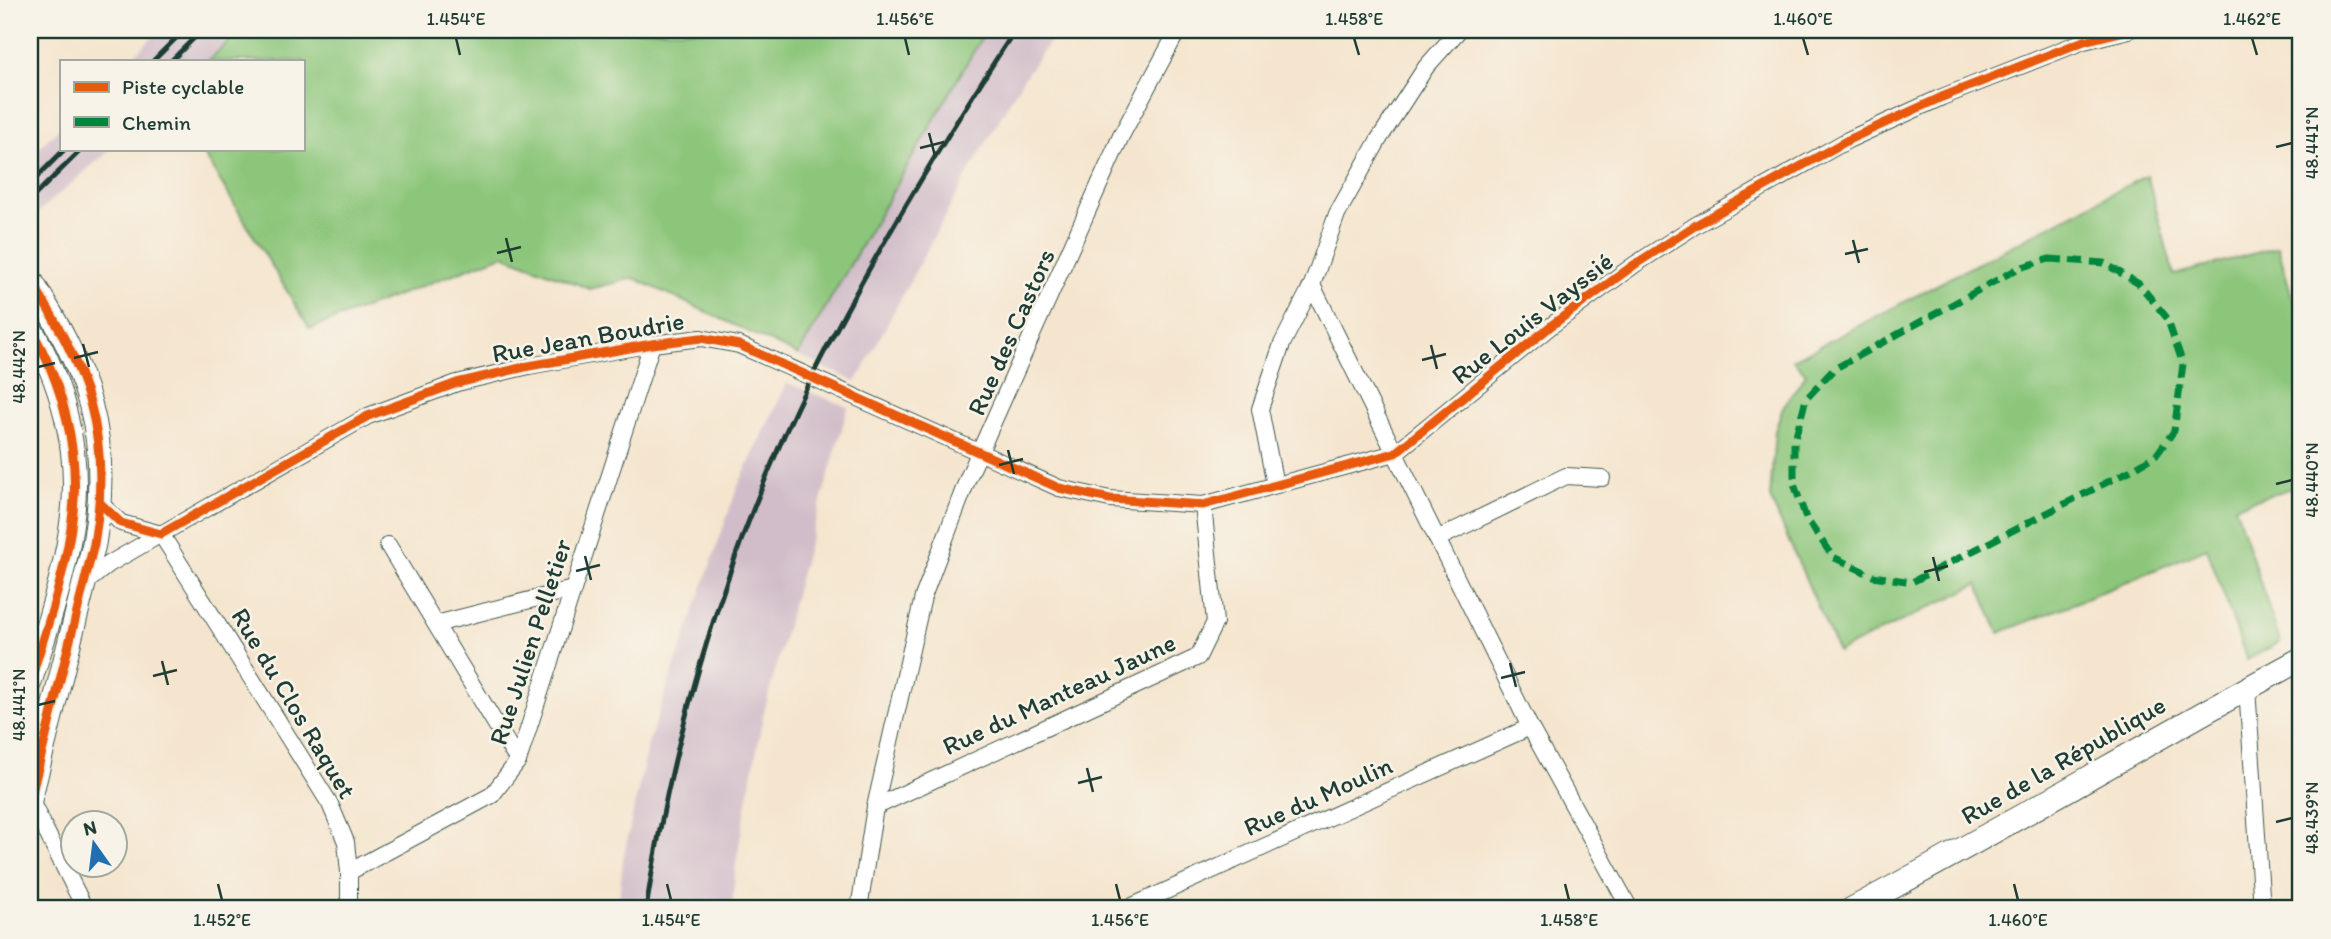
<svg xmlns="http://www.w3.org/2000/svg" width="2331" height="939" viewBox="0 0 2331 939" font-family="Itim,sans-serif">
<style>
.industrial{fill:#d1bdc9}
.green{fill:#8cc67a;stroke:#568257;stroke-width:2}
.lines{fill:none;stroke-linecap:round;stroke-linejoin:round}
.street-casing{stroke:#3f564b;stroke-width:18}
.secondary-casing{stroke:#3f564b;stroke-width:25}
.street{stroke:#fff;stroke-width:16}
.secondary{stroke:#fff;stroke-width:23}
.rail{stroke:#1f3d34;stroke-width:5}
.quiet{stroke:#00873e;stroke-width:7;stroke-dasharray:14 7;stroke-linecap:butt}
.cycleway-casing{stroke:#f7f3e8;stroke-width:13}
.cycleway{stroke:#e8590c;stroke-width:9}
.ticks{fill:none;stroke:#1f3d34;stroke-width:2.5}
.labels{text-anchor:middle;stroke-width:5;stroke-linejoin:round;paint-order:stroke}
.street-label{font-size:26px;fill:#1f3d34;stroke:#f7f3e8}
.neatline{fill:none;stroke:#1f3d34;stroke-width:2.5}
.ticks-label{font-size:18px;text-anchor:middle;fill:#1f3d34}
</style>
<rect width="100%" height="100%" fill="#f7f3e8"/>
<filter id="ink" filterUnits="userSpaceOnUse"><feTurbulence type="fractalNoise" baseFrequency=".0143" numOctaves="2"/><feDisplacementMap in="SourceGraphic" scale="14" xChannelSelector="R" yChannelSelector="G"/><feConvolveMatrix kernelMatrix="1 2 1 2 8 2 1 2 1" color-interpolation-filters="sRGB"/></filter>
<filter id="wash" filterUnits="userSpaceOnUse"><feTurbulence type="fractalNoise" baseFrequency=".00686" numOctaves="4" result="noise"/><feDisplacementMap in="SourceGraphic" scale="28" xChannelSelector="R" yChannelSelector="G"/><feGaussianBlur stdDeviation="1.57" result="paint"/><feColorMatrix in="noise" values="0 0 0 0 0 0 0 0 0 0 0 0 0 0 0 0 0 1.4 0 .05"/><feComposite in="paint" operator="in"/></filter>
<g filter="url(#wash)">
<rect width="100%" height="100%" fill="#f5e5ce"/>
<!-- industrial -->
<g class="industrial">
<path d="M 160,30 L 241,30 L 208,61 L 128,61 Z"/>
<path d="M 986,30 L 1058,30 L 1021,82 L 965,179 L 856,382 L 798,355 Z"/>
<path d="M 61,126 L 61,149 L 111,149 L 30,219 L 30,157 Z"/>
<path d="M 787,383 L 848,407 L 803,565 L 763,716 L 736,862 L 732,909 L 618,909 L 623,859 L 648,744 L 737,488 Z"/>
</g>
<!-- green -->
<g class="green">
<path d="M 241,30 L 986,30 L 798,355 L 634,278 L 590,289 L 503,255 L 310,329 L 201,149 L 303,149 L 303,61 L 208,61 Z"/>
<path d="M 2147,175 L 2174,275 L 2278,247 L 2301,328 L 2301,485 L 2235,506 L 2280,642 L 2247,660 L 2207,548 L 2090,597 L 1999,633 L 1978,584 L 1838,652 L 1770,498 L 1775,431 L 1783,407 L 1806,374 L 1793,360 Z"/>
</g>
</g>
<g filter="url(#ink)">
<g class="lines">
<!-- street casing -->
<g class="street-casing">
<g id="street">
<path d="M 1459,30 L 1426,67 L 1379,139 L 1337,214 L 1312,285 L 1530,727 L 1630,909"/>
<path d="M 1275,485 L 1260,409 L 1282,344 L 1312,285"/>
<path d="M 101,504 L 121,523 L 161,534 L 368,416 L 457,383 L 529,366 L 652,344 L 701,338 L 739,345 L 1059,488 L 1110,499 L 1203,505 L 1395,453 L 1552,325 L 1634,265 L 1696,225 L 1848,140 L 1942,97 L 2084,41 L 2129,30"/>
<path d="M 1437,539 L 1566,476 L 1602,478"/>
<path d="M 388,545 L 518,761"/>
<path d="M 84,584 L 109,564 L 161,534 L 330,804 L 346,842 L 349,872 L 349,909"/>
<path d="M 436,624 L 573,589"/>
<path d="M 2247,688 L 2262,909"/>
<path d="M 30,799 L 85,909"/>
<path d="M 875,807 L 1198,657 L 1215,622 L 1203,505"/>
<path d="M 349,872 L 492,795 L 518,761 L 652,344"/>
<path d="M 859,909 L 875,807 L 923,597 L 968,478 L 1121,136 L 1178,30"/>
<path d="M 1126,909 L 1530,727"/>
</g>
</g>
<!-- secondary casing -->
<g class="secondary-casing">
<g id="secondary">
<path d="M 30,279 C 87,370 113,435 94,544 L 30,800"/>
<path d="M 30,328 C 62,381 80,450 73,512 C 67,569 47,627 30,682"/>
<path d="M 1852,909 C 2004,829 2151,740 2301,659"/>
</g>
</g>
<!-- street -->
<use href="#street" class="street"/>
<!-- secondary -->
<use href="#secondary" class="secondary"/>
<!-- rail -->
<g class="rail">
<path d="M 153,61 L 184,30"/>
<path d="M 171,61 L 202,30"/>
<path d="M 30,184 L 65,149"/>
<path d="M 30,200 L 82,149"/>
<path d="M 646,909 C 674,726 730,542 812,376 C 872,257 942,142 1015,30"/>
</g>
<!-- quiet -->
<path class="quiet" d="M 2049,259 L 2104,263 L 2139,284 L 2167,318 L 2183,364 L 2174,431 L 2157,454 L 2133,469 L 1912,582 L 1873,576 L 1833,557 L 1806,518 L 1794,484 L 1794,442 L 1806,399 L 1834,369 L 2019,268 Z"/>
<!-- cycleway casing -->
<g class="cycleway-casing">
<g id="cycleway">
<path d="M 30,279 C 87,370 113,435 94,544 L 30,800"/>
<path d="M 30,328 C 62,381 80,450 73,512 C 67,569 47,627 30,682"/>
<path d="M 101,504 L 121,523 L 161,534 L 368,416 L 457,383 L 529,366 L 652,344 L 701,338 L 739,345 L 1059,488 L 1110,499 L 1203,505 L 1395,453 L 1552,325 L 1634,265 L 1696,225 L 1848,140 L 1942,97 L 2084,41 L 2129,30"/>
</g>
</g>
<!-- cycleway -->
<use href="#cycleway" class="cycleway"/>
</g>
</g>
<!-- ticks -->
<path class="ticks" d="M 456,38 L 460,55M 905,38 L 909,55M 1354,38 L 1359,55M 1803,38 L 1808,55M 2252,38 L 2257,55M 929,133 L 935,156M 2276,147 L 2292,143M 920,148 L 944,142M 506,238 L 512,262M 1853,240 L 1859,263M 497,253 L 521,247M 1845,254 L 1868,249M 83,344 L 89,367M 1431,345 L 1437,369M 74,358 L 98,352M 1422,360 L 1446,354M 38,367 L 55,363M 1008,450 L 1014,474M 999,465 L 1023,459M 2276,484 L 2292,480M 585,556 L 591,580M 1933,557 L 1939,581M 576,571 L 600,565M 1924,572 L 1948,566M 162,661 L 168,685M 1510,663 L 1516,687M 153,676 L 177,670M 1501,678 L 1525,672M 38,705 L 55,701M 1087,768 L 1093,792M 1078,783 L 1102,777M 2276,822 L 2292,818M 218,884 L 222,900M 667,884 L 671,900M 1116,884 L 1120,900M 1565,884 L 1569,900M 2014,884 L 2018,900"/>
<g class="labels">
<!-- street labels -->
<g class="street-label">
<text transform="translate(1532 318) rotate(-38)" y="9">Rue Louis Vayssié</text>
<text transform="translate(1011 332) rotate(-66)" y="9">Rue des Castors</text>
<text transform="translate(588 337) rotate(-10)" y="9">Rue Jean Boudrie</text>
<text transform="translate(530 642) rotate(-72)" y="9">Rue Julien Pelletier</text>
<text transform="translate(1059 694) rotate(-25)" y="9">Rue du Manteau Jaune</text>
<text transform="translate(294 703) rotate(59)" y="9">Rue du Clos Raquet</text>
<text transform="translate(2063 760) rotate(-30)" y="9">Rue de la République</text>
<text transform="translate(1318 796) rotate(-24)" y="9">Rue du Moulin</text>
</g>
</g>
<!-- margin -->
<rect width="2331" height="939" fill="none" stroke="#f7f3e8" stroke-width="77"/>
<!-- legend -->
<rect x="60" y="60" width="245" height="91" fill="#f7f3e8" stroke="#a1aaa0" stroke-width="2"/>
<rect x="74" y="82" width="35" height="10" fill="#e8590c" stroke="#a1aaa0" stroke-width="2"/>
<text x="122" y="94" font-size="21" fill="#1f3d34">Piste cyclable</text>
<rect x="74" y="117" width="35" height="10" fill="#00873e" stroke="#a1aaa0" stroke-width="2"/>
<text x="122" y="130" font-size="21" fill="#1f3d34">Chemin</text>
<!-- north arrow -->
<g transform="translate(94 844) rotate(346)"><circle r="33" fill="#f7f3e8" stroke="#a1aaa0" stroke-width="2"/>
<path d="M0-5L12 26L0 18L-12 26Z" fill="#1f6fb2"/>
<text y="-10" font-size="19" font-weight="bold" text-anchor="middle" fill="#1f3d34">N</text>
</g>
<rect x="38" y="38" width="2254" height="862" class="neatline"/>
<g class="ticks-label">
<text x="456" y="25">1.454°E</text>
<text x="905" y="25">1.456°E</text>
<text x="1354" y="25">1.458°E</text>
<text x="1803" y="25">1.460°E</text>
<text x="2252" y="25">1.462°E</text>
<text transform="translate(2312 143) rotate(-90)" y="6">48.441°N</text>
<text transform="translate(19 367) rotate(-90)" y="6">48.442°N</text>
<text transform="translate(2312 480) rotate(-90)" y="6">48.440°N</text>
<text transform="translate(19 705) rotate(-90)" y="6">48.441°N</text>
<text transform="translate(2312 818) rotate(-90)" y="6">48.439°N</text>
<text x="222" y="926">1.452°E</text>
<text x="671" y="926">1.454°E</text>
<text x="1120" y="926">1.456°E</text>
<text x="1569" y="926">1.458°E</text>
<text x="2018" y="926">1.460°E</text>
</g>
</svg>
